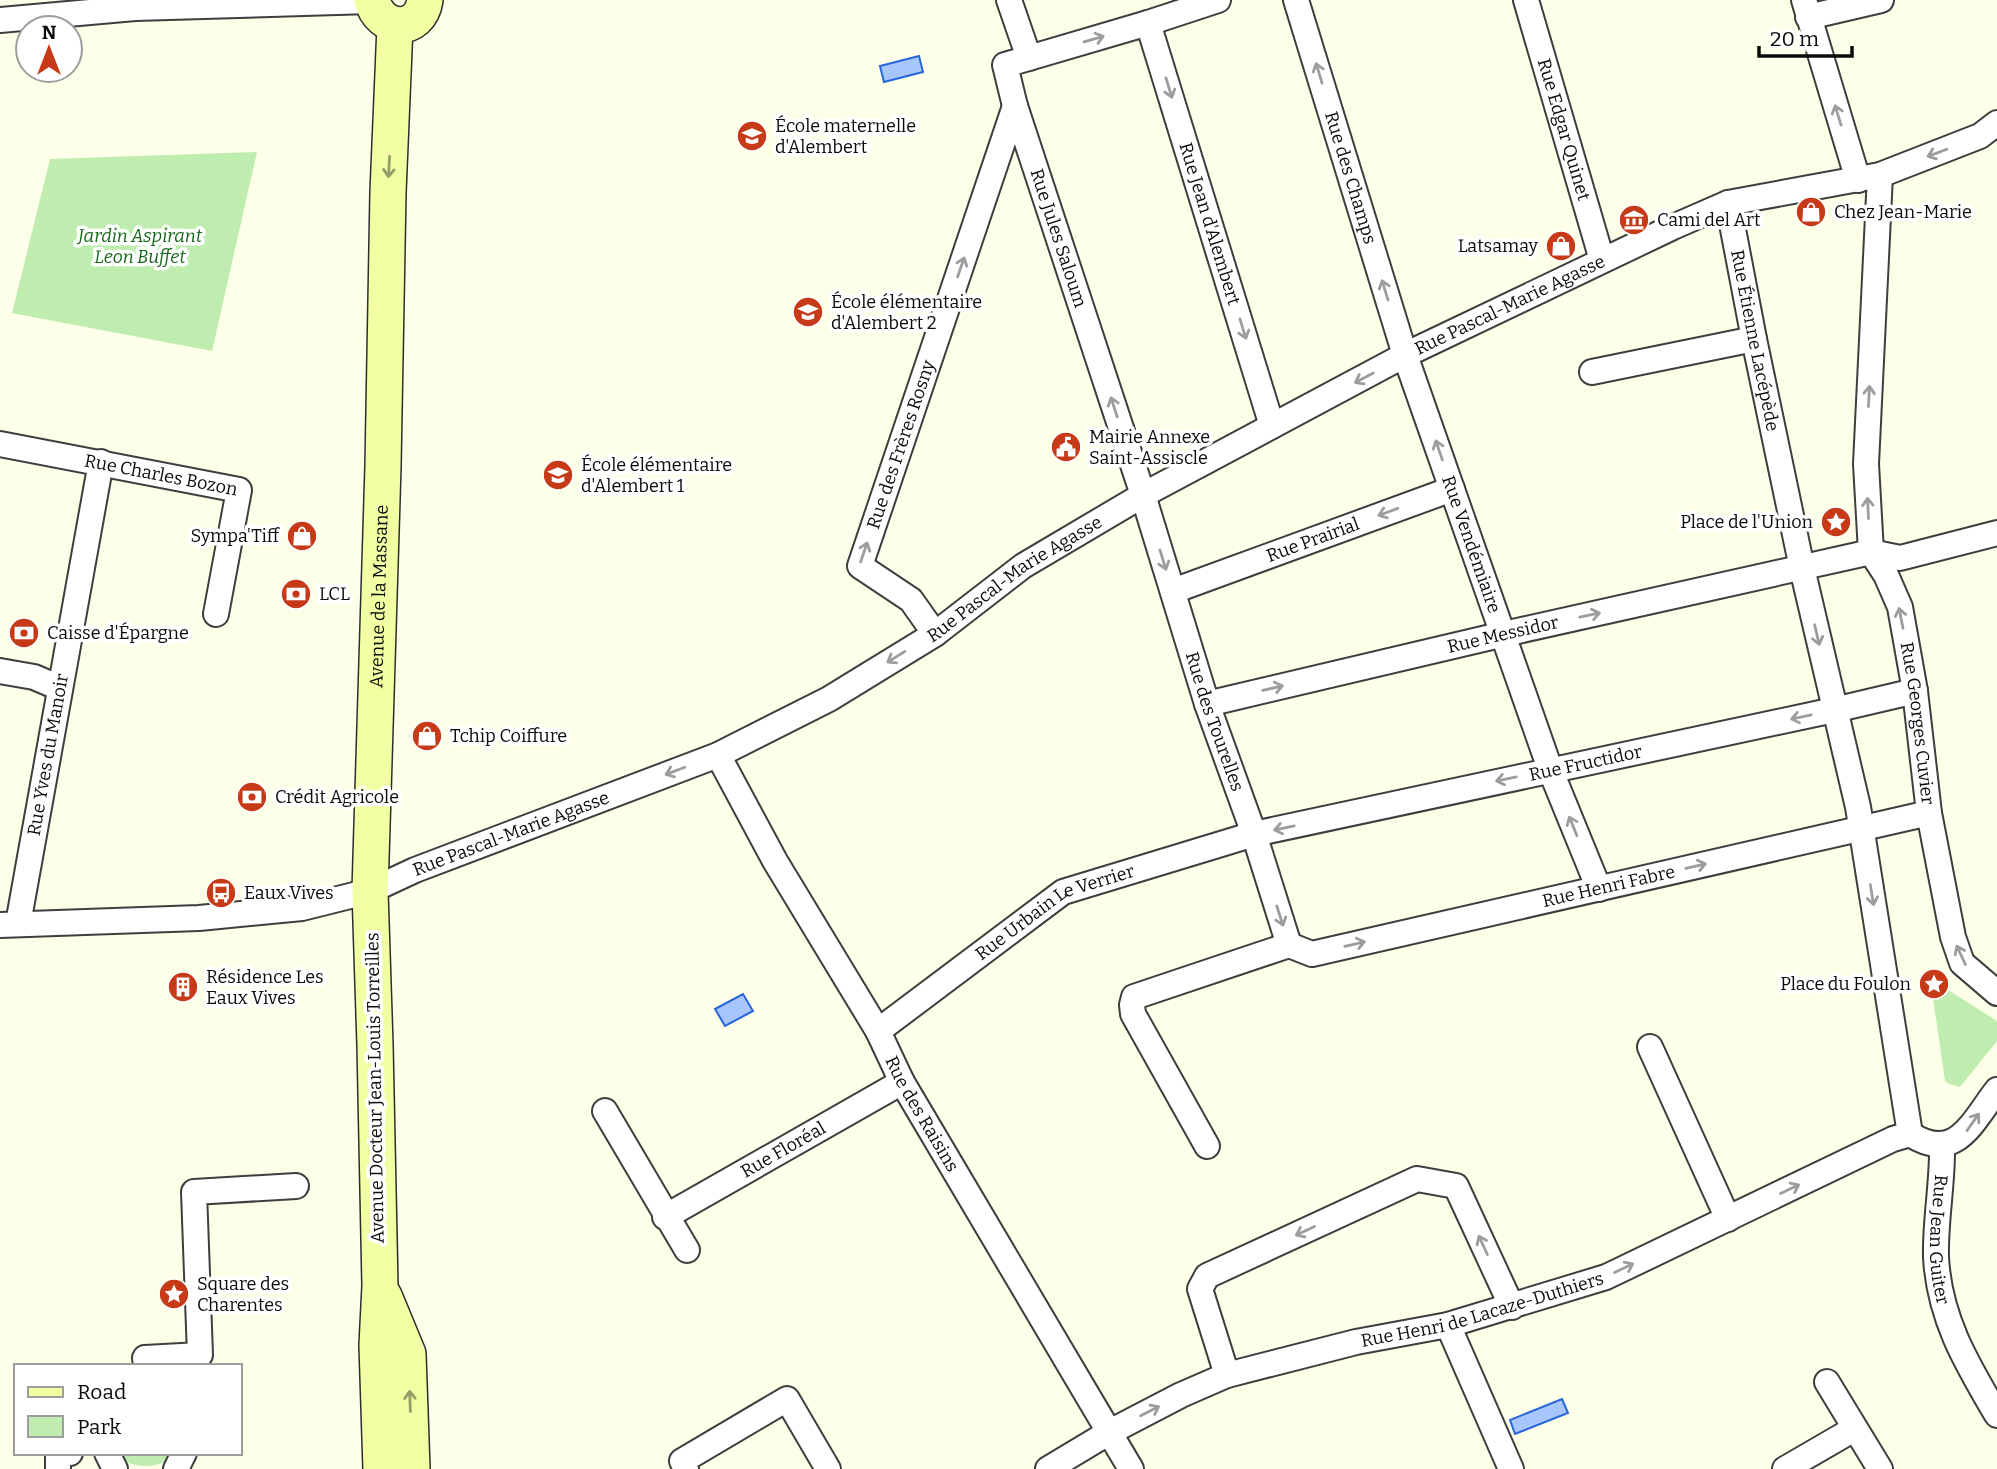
<svg xmlns="http://www.w3.org/2000/svg" width="1997" height="1469" viewBox="0 0 1997 1469" font-family="Bitter,serif">
<style>
.green{fill:#bfedaf}
.water{fill:#a7c7fc;stroke:#2766da;stroke-width:2}
.lines{fill:none;stroke-linecap:round;stroke-linejoin:round}
.street-casing{stroke:#3e3e3e;stroke-width:28}
.secondary-casing{stroke:#2d2d2d;stroke-width:38}
.street{stroke:#fff;stroke-width:24}
.secondary{stroke:#f2ffa3;stroke-width:35}
.oneway{stroke:#9d9d9d}
.oneway2{stroke:#969d66}
.labels{text-anchor:middle;stroke-width:7;stroke-linejoin:round;paint-order:stroke}
.poi-label{font-size:18px;fill:#0b0b0b;stroke:#fff;text-anchor:start}
.street-label{font-size:18px;fill:#0b0b0b;stroke:#fff}
.park-label{font-size:18px;font-style:italic;fill:#166719;stroke:#fff}
</style>
<rect width="100%" height="100%" fill="#feffe8"/>
<!-- green -->
<g class="green">
<path d="M 257,152 L 212,351 L 12,313 L 50,159 Z"/>
<path d="M 1948,990 L 1997,1021 L 1997,1041 L 1960,1087 L 1949,1084 L 1945,1081 L 1933,998 L 1940,992 Z"/>
<path d="M 118,1453 L 172,1453 L 169,1460 C 153,1469 127,1469 118,1453 Z"/>
</g>
<!-- water -->
<g class="water">
<path d="M 919,56 L 923,72 L 884,82 L 880,66 Z"/>
<path d="M 743,994 L 753,1011 L 725,1026 L 715,1009 Z"/>
<path d="M 1562,1399 L 1568,1413 L 1515,1434 L 1510,1420 Z"/>
</g>
<g class="lines">
<!-- street casing -->
<g class="street-casing">
<g id="street">
<path d="M 1009,0 L 1029,58"/>
<path id="s1" d="M 1218,0 L 1148,23 L 1005,65 L 1015,106 L 1143,495 L 1207,704 L 1254,834 L 1289,945"/>
<path id="s2" d="M 1296,0 L 1405,355 L 1550,769 L 1599,889"/>
<path id="s3" d="M 1526,0 L 1602,260"/>
<path d="M 1804,0 L 1858,180"/>
<path d="M 1808,17 L 1881,0"/>
<path d="M 0,20 L 135,8 L 371,1"/>
<path id="s4" d="M 1148,23 L 1272,426"/>
<path id="s5" d="M 1728,203 L 1754,339 L 1802,568 L 1858,807 L 1910,1134 C 1956,1164 1972,1122 1997,1090"/>
<path d="M 1592,372 L 1754,339"/>
<path id="s6" d="M 0,444 L 239,490 L 216,614"/>
<path id="s7" d="M 1871,552 L 1886,575 L 1900,607 L 1915,691 L 1929,813 L 1953,937 L 1962,963 L 1997,993"/>
<path d="M 1871,552 L 1866,464 L 1880,175"/>
<path id="s8" d="M 1173,591 L 1452,489"/>
<path id="s9" d="M 935,634 L 911,600 L 860,566 L 1015,106"/>
<path d="M 0,671 L 34,677 L 60,688"/>
<path id="s10" d="M 1207,704 L 1504,634 L 1871,552 L 1900,558 L 1997,533"/>
<path id="s11" d="M 718,755 L 775,861 L 878,1031 L 902,1082 L 1131,1469"/>
<path id="s12" d="M 18,924 C 45,770 72,616 101,462"/>
<path id="s13" d="M 0,925 L 199,918 L 302,908 L 370,891 L 415,870 L 718,755 L 829,699 L 935,634 L 1023,566 L 1143,495 L 1405,355 L 1673,227 L 1728,203 L 1880,175 L 1980,136 L 1997,123"/>
<path id="s14" d="M 1289,945 L 1312,954 L 1929,813"/>
<path id="s15" d="M 878,1031 L 1063,892 L 1254,834 L 1834,710 L 1915,691"/>
<path d="M 1650,1047 L 1728,1219"/>
<path d="M 605,1111 L 687,1250"/>
<path id="s16" d="M 1942,1144 C 1943,1182 1935,1220 1936,1257 C 1939,1318 1967,1364 1997,1415"/>
<path d="M 1207,1146 L 1133,1014 L 1132,1005 L 1134,997 L 1289,945"/>
<path id="s17" d="M 665,1217 L 902,1082"/>
<path d="M 1448,1325 L 1511,1469"/>
<path d="M 146,1366 L 145,1358 L 200,1355 L 194,1192 L 296,1186"/>
<path d="M 1227,1375 L 1200,1289 L 1207,1276 L 1417,1179 L 1456,1186 L 1512,1307"/>
<path d="M 1827,1382 L 1880,1469"/>
<path d="M 107,1453 L 115,1469"/>
<path d="M 58,1469 L 58,1454 L 70,1453"/>
<path d="M 176,1469 L 184,1453"/>
<path d="M 686,1469 L 682,1461 L 787,1399 L 828,1469"/>
<path id="s18" d="M 1048,1469 L 1108,1433 L 1181,1395 L 1227,1375 L 1356,1342 L 1448,1325 L 1606,1277 L 1893,1139 L 1910,1134"/>
<path d="M 1785,1469 L 1854,1429"/>
</g>
</g>
<!-- secondary casing -->
<g class="secondary-casing">
<g id="secondary">
<path d="M 372,0 C 380,32 420,34 425,0"/>
<path d="M 384,1296 L 408,1354 L 412,1469"/>
<path id="s19" d="M 381,1469 L 377,1345 L 380,1286 L 375,1045 L 370,891 L 383,466 L 388,192 L 395,26"/>
</g>
</g>
<!-- street -->
<use href="#street" class="street"/>
<!-- secondary -->
<use href="#secondary" class="secondary"/>
</g>
<!-- one-way arrows -->
<defs><path id="oneway-shaft" d="M-6 0H5M1.5-3L5.5 0L1.5 3" fill="none" stroke-width="1.6" stroke-linecap="round" stroke-linejoin="round" transform="scale(1.75)"/></defs>
<g class="oneway">
<use href="#oneway-shaft" transform="translate(1094 39) rotate(-16)"/>
<use href="#oneway-shaft" transform="translate(1319 73) rotate(-107)"/>
<use href="#oneway-shaft" transform="translate(1169 88) rotate(73)"/>
<use href="#oneway-shaft" transform="translate(1838 115) rotate(-107)"/>
<use href="#oneway-shaft" transform="translate(1937 153) rotate(159)"/>
<use href="#oneway-shaft" transform="translate(961 267) rotate(-71)"/>
<use href="#oneway-shaft" transform="translate(1385 290) rotate(-107)"/>
<use href="#oneway-shaft" transform="translate(1243 329) rotate(73)"/>
<use href="#oneway-shaft" transform="translate(1364 378) rotate(152)"/>
<use href="#oneway-shaft" transform="translate(1869 396) rotate(-87)"/>
<use href="#oneway-shaft" transform="translate(1114 407) rotate(-108)"/>
<use href="#oneway-shaft" transform="translate(1439 450) rotate(-109)"/>
<use href="#oneway-shaft" transform="translate(1868 508) rotate(-93)"/>
<use href="#oneway-shaft" transform="translate(1388 512) rotate(160)"/>
<use href="#oneway-shaft" transform="translate(864 552) rotate(-71)"/>
<use href="#oneway-shaft" transform="translate(1163 560) rotate(73)"/>
<use href="#oneway-shaft" transform="translate(1590 615) rotate(-12)"/>
<use href="#oneway-shaft" transform="translate(1901 618) rotate(-101)"/>
<use href="#oneway-shaft" transform="translate(1817 635) rotate(77)"/>
<use href="#oneway-shaft" transform="translate(896 657) rotate(148)"/>
<use href="#oneway-shaft" transform="translate(1273 688) rotate(-13)"/>
<use href="#oneway-shaft" transform="translate(1801 717) rotate(168)"/>
<use href="#oneway-shaft" transform="translate(675 771) rotate(159)"/>
<use href="#oneway-shaft" transform="translate(1506 779) rotate(168)"/>
<use href="#oneway-shaft" transform="translate(1573 826) rotate(-112)"/>
<use href="#oneway-shaft" transform="translate(1284 828) rotate(168)"/>
<use href="#oneway-shaft" transform="translate(1696 866) rotate(-13)"/>
<use href="#oneway-shaft" transform="translate(1872 895) rotate(81)"/>
<use href="#oneway-shaft" transform="translate(1280 916) rotate(72)"/>
<use href="#oneway-shaft" transform="translate(1355 944) rotate(-13)"/>
<use href="#oneway-shaft" transform="translate(1961 955) rotate(-115)"/>
<use href="#oneway-shaft" transform="translate(1973 1122) rotate(-55)"/>
<use href="#oneway-shaft" transform="translate(1790 1189) rotate(-26)"/>
<use href="#oneway-shaft" transform="translate(1305 1231) rotate(155)"/>
<use href="#oneway-shaft" transform="translate(1483 1245) rotate(-115)"/>
<use href="#oneway-shaft" transform="translate(1624 1268) rotate(-25)"/>
<use href="#oneway-shaft" transform="translate(1150 1411) rotate(-27)"/>
</g>
<g class="oneway2">
<use href="#oneway-shaft" transform="translate(389 167) rotate(93)"/>
<use href="#oneway-shaft" transform="translate(410 1401) rotate(-92)"/>
</g>
<!-- icons -->
<defs>
<g id="school-disc" transform="scale(1.575)"><circle r="9.5" fill="#c73a17" stroke="#fff"/><path d="M0-5L7-2L0 1L-7-2ZM-4 1L0 2.5L4 1V4Q0 6-4 4Z" fill="#fff"/></g>
<g id="shop-disc" transform="scale(1.575)"><circle r="9.5" fill="#c73a17" stroke="#fff"/><path d="M-5-2.5h2.3a2.7 3.5 0 0 1 5.4 0H5L5.5 6h-11ZM-1.5-2.5h3a1.5 2.3 0 0 0-3 0Z" fill="#fff"/></g>
<g id="museum-disc" transform="scale(1.575)"><circle r="9.5" fill="#c73a17" stroke="#fff"/><path d="M0-6L6-3V-2H-6V-3ZM-5-1h2V3h-2ZM-1-1h2V3h-2ZM3-1h2V3H3ZM-6 4H6V6H-6Z" fill="#fff"/></g>
<g id="civic-disc" transform="scale(1.575)"><circle r="9.5" fill="#c73a17" stroke="#fff"/><path d="M-.6-6.5H3V-4.5H.6V-3L4-1V1h2V6H-6V1h2V-1L-.6-3ZM-1.2 2.5V6h2.4V2.5Z" fill="#fff"/></g>
<g id="sight-disc" transform="scale(1.575)"><circle r="9.5" fill="#c73a17" stroke="#fff"/><path d="M0-6L1.8-2.2L6-1.7L2.9 1.2L3.7 5.4L0 3.3L-3.7 5.4L-2.9 1.2L-6-1.7L-1.8-2.2Z" fill="#fff"/></g>
<g id="bank-disc" transform="scale(1.575)"><circle r="9.5" fill="#c73a17" stroke="#fff"/><path d="M-6-4H6V4H-6ZM0-2.3a2.3 2.3 0 1 0 0 4.6a2.3 2.3 0 1 0 0-4.6Z" fill="#fff"/></g>
<g id="bus-disc" transform="scale(1.575)"><circle r="9.5" fill="#c73a17" stroke="#fff"/><path d="M-5-6H5V4H4V6H2V4H-2V6H-4V4H-5ZM-3.5-4V0h7V-4ZM-3.5 1.2v1.5H-2V1.2ZM2 1.2v1.5H3.5V1.2Z" fill="#fff"/></g>
<g id="building-disc" transform="scale(1.575)"><circle r="9.5" fill="#c73a17" stroke="#fff"/><path d="M-4-6H4V6H1V3H-1V6H-4ZM-2.5-4.3h1.7v1.8h-1.7ZM.8-4.3h1.7v1.8H.8ZM-2.5-1h1.7V.8h-1.7ZM.8-1h1.7V.8H.8Z" fill="#fff"/></g>
</defs>
<g fill-rule="evenodd">
<use href="#school-disc" x="752" y="136"/>
<use href="#shop-disc" x="1811" y="212"/>
<use href="#museum-disc" x="1634" y="220"/>
<use href="#shop-disc" x="1561" y="246"/>
<use href="#school-disc" x="808" y="312"/>
<use href="#civic-disc" x="1066" y="447"/>
<use href="#school-disc" x="558" y="475"/>
<use href="#sight-disc" x="1836" y="522"/>
<use href="#shop-disc" x="302" y="536"/>
<use href="#bank-disc" x="296" y="594"/>
<use href="#bank-disc" x="24" y="633"/>
<use href="#shop-disc" x="427" y="736"/>
<use href="#bank-disc" x="252" y="797"/>
<use href="#bus-disc" x="221" y="893"/>
<use href="#sight-disc" x="1934" y="984"/>
<use href="#building-disc" x="183" y="987"/>
<use href="#sight-disc" x="174" y="1294"/>
</g>
<g class="labels">
<!-- poi labels -->
<g class="poi-label">
<text x="775" y="132">École maternelle<tspan x="775" dy="21">d'Alembert</tspan></text>
<text x="1834" y="218">Chez Jean-Marie</text>
<text x="1657" y="226">Cami del Art</text>
<text x="1538" y="252" text-anchor="end">Latsamay</text>
<text x="831" y="308">École élémentaire<tspan x="831" dy="21">d'Alembert 2</tspan></text>
<text x="1089" y="443">Mairie Annexe<tspan x="1089" dy="21">Saint-Assiscle</tspan></text>
<text x="581" y="471">École élémentaire<tspan x="581" dy="21">d'Alembert 1</tspan></text>
<text x="1813" y="528" text-anchor="end">Place de l'Union</text>
<text x="279" y="542" text-anchor="end">Sympa'Tiff</text>
<text x="319" y="600">LCL</text>
<text x="47" y="639">Caisse d'Épargne</text>
<text x="450" y="742">Tchip Coiffure</text>
<text x="275" y="803">Crédit Agricole</text>
<text x="244" y="899">Eaux Vives</text>
<text x="206" y="983">Résidence Les<tspan x="206" dy="21">Eaux Vives</tspan></text>
<text x="1911" y="990" text-anchor="end">Place du Foulon</text>
<text x="197" y="1290">Square des<tspan x="197" dy="21">Charentes</tspan></text>
</g>
<!-- street labels -->
<g class="street-label">
<text dy="6" stroke="none"><textPath href="#s3" startOffset="135">Rue Edgar Quinet</textPath></text>
<text dy="6" stroke="none"><textPath href="#s2" startOffset="186">Rue des Champs</textPath></text>
<text dy="6" stroke="none"><textPath href="#s4" startOffset="210">Rue Jean d'Alembert</textPath></text>
<text dy="6" stroke="none"><textPath href="#s1" startOffset="404">Rue Jules Saloum</textPath></text>
<text dy="6" stroke="none"><textPath href="#s13" startOffset="1659">Rue Pascal-Marie Agasse</textPath></text>
<text dy="6" stroke="none"><textPath href="#s5" startOffset="140">Rue Étienne Lacépède</textPath></text>
<text dy="6" stroke="none"><textPath href="#s9" startOffset="231">Rue des Frères Rosny</textPath></text>
<text dy="6" stroke="none"><textPath href="#s6" startOffset="164">Rue Charles Bozon</textPath></text>
<text dy="6" stroke="none"><textPath href="#s8" startOffset="149">Rue Prairial</textPath></text>
<text dy="6" stroke="none"><textPath href="#s2" startOffset="572">Rue Vendémiaire</textPath></text>
<text dy="6" stroke="none"><textPath href="#s13" startOffset="1092">Rue Pascal-Marie Agasse</textPath></text>
<text dy="6" stroke="none"><textPath href="#s19" startOffset="873">Avenue de la Massane</textPath></text>
<text dy="6" stroke="none"><textPath href="#s10" startOffset="304">Rue Messidor</textPath></text>
<text dy="6" stroke="none"><textPath href="#s1" startOffset="912">Rue des Tourelles</textPath></text>
<text dy="6" stroke="none"><textPath href="#s7" startOffset="180">Rue Georges Cuvier</textPath></text>
<text dy="6" stroke="none"><textPath href="#s12" startOffset="172">Rue Yves du Manoir</textPath></text>
<text dy="6" stroke="none"><textPath href="#s15" startOffset="770">Rue Fructidor</textPath></text>
<text dy="6" stroke="none"><textPath href="#s13" startOffset="525">Rue Pascal-Marie Agasse</textPath></text>
<text dy="6" stroke="none"><textPath href="#s14" startOffset="329">Rue Henri Fabre</textPath></text>
<text dy="6" stroke="none"><textPath href="#s15" startOffset="215">Rue Urbain Le Verrier</textPath></text>
<text transform="translate(375 1088) rotate(-91)" y="6">Avenue Docteur Jean-Louis Torreilles</text>
<text dy="6" stroke="none"><textPath href="#s11" startOffset="413">Rue des Raisins</textPath></text>
<text dy="6" stroke="none"><textPath href="#s17" startOffset="136">Rue Floréal</textPath></text>
<text dy="6" stroke="none"><textPath href="#s16" startOffset="96">Rue Jean Guiter</textPath></text>
<text dy="6" stroke="none"><textPath href="#s18" startOffset="466">Rue Henri de Lacaze-Duthiers</textPath></text>
</g>
<!-- park labels -->
<g class="park-label">
<text x="140" y="242">Jardin Aspirant<tspan x="140" dy="21">Leon Buffet</tspan></text>
</g>
</g>
<!-- legend -->
<rect x="14" y="1364" width="228" height="91" fill="#ffffff" stroke="#9d9d9d" stroke-width="2"/>
<rect x="28" y="1387" width="35" height="10" fill="#f2ffa3" stroke="#9d9d9d" stroke-width="2"/>
<text x="77" y="1399" font-size="21" fill="#0b0b0b">Road</text>
<rect x="28" y="1416" width="35" height="21" fill="#bfedaf" stroke="#9d9d9d" stroke-width="2"/>
<text x="77" y="1434" font-size="21" fill="#0b0b0b">Park</text>
<!-- north arrow -->
<g transform="translate(49 49)"><circle r="33" fill="#ffffff" stroke="#9d9d9d" stroke-width="2"/>
<path d="M0-5L12 26L0 18L-12 26Z" fill="#c73a17"/>
<text y="-10" font-size="19" font-weight="bold" text-anchor="middle" fill="#0b0b0b">N</text>
</g>
<!-- scale -->
<path d="M1759 46v10h93v-10" fill="none" stroke="#0b0b0b" stroke-width="3.5"/>
<text x="1770" y="46" font-size="21" fill="#0b0b0b" stroke="#ffffff" stroke-width="5" paint-order="stroke">20 m</text>
</svg>
